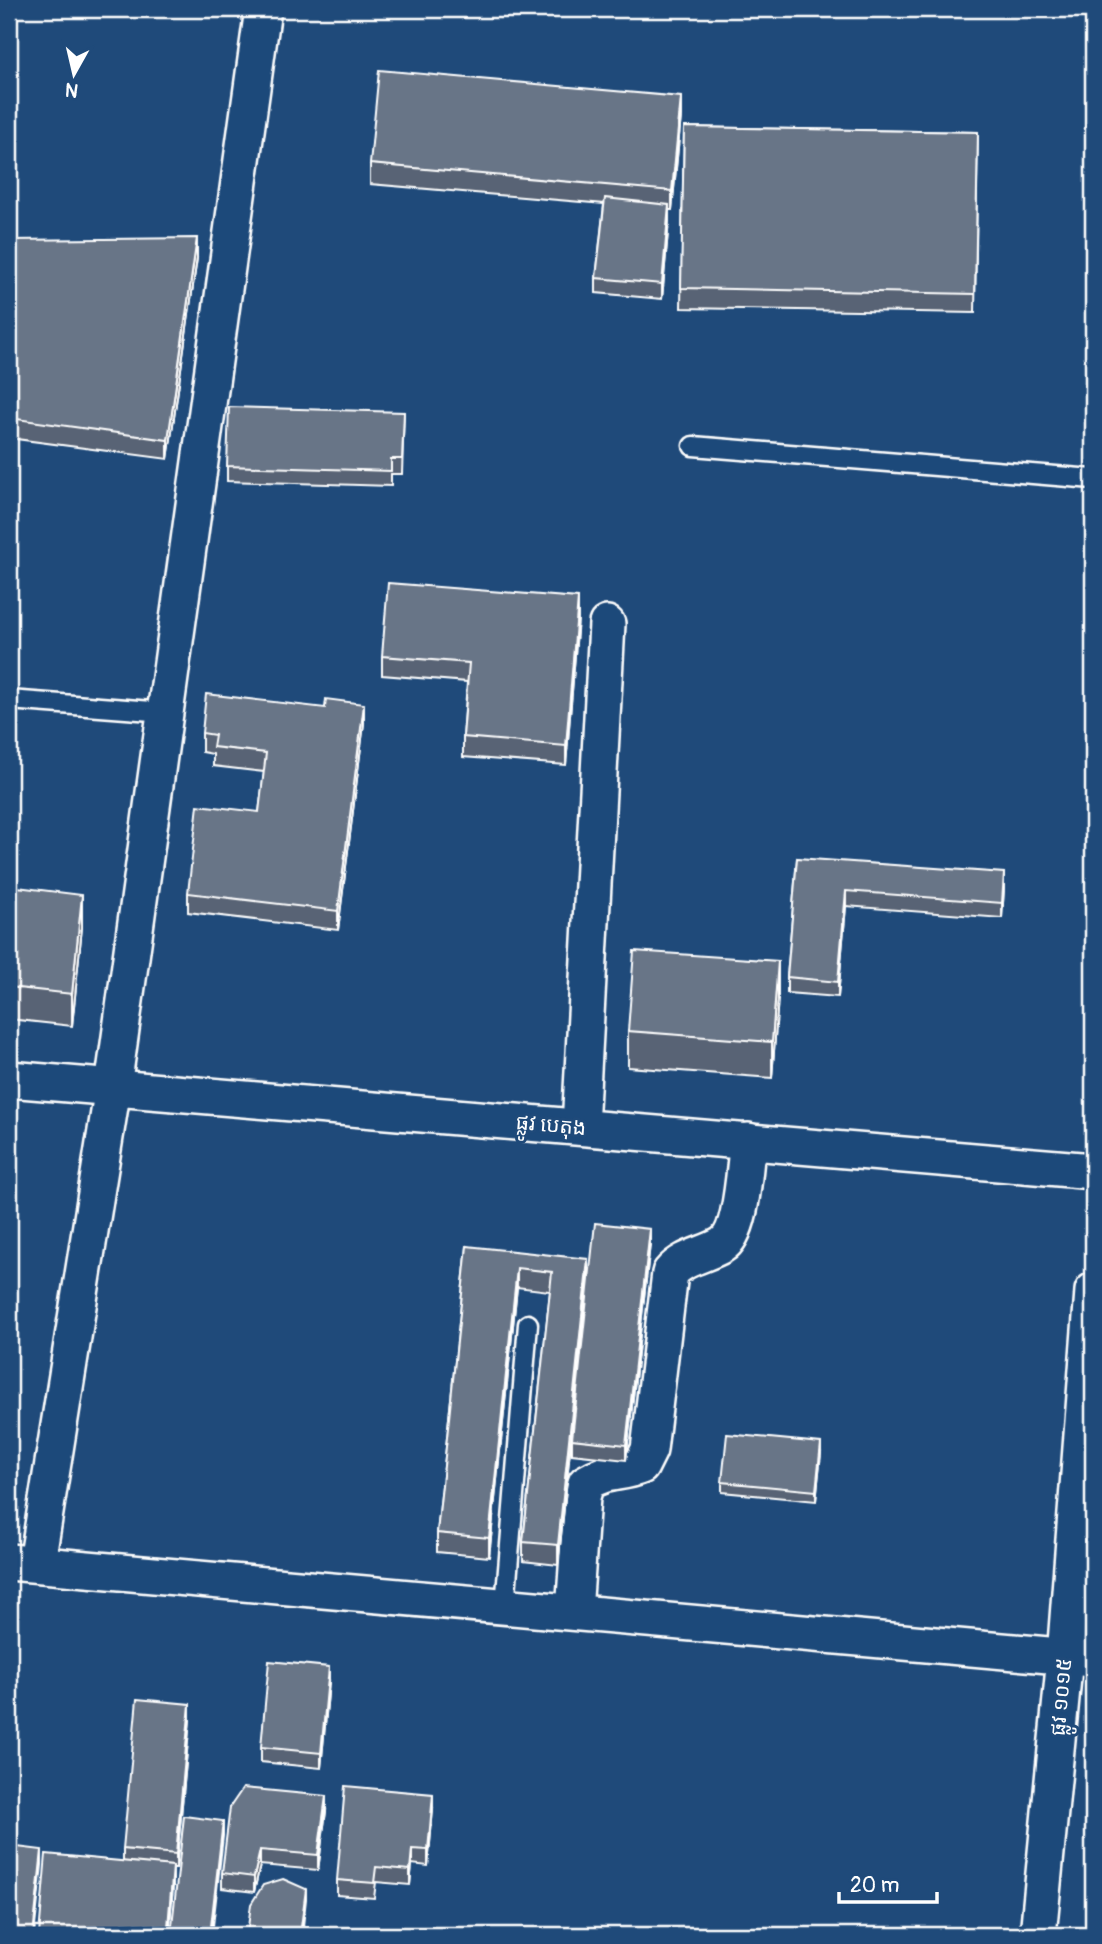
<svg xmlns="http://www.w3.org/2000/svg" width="1102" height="1944" viewBox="0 0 1102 1944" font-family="Pangolin,'Noto Sans Khmer',sans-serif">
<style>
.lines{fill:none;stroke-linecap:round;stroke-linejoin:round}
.lane-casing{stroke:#fff;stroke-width:23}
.street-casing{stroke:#fff;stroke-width:40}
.lane{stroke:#1f4a7a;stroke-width:18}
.street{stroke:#1f4a7a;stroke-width:35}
.wall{fill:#596474;stroke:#fff;stroke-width:2}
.shaded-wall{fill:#49515e;stroke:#fff;stroke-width:2}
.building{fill:#687487;stroke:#fff;stroke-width:2}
.labels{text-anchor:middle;stroke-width:6;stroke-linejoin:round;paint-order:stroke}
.street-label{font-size:21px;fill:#fff;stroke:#1f4a7a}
</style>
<rect width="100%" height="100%" fill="#1f4a7a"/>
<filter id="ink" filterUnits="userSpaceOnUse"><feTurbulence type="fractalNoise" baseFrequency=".0143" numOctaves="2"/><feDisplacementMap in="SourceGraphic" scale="14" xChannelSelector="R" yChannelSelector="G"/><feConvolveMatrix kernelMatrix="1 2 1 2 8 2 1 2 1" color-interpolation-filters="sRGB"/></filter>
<g filter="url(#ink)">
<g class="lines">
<!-- lane casing -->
<g class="lane-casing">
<g id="lane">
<path d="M 693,446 L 1093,479"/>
<path d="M 9,700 L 165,712"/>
<path d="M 505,1606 L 528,1324"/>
</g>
</g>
<!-- street casing -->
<g class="street-casing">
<g id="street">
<path d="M 9,1079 L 1093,1171"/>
<path d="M 580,1127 L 607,624"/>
<path d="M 9,1562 L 1093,1659"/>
<path d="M 37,1563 L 113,1087 L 263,9"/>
<path d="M 574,1612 L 582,1497 L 586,1483 C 608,1469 619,1475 641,1466 L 649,1450 L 670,1273 C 683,1257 705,1255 722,1245 C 743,1232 744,1166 748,1141"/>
<path d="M 1038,1935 L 1065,1657 L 1093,1291"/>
</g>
</g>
<!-- lane -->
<use href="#lane" class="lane"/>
<!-- street -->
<use href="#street" class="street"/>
</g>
<!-- wall -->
<g class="wall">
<path d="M 681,116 L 672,210 L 669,210 L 669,220 L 662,299 L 596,293 L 596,278 L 604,204 L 370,184 L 370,164 Z"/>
<path d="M 684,127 L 978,132 L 975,313 L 681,308 Z"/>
<path d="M 9,240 L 197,258 L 168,459 L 9,438 Z"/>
<path d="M 404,412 L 402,474 L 391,474 L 391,486 L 227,481 L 227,466 Z"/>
<path d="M 578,618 L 566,765 L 463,757 L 463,737 L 467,682 L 382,675 L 382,656 Z"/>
<path d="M 364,723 L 338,930 L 188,912 L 188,893 L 259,812 L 264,772 L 213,766 L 213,754 L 202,752 L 202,733 Z"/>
<path d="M 797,858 L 1004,888 L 1002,918 L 846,906 L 838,997 L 787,993 L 787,977 Z"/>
<path d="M 9,886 L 82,927 L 72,1026 L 9,1019 Z"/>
<path d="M 778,997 L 772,1078 L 628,1067 L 628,1031 Z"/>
<path d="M 650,1244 L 626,1460 L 572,1454 L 572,1439 Z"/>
<path d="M 467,1246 L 588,1278 L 558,1565 L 523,1561 L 523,1542 L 550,1291 L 517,1287 L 489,1557 L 437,1552 L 437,1533 Z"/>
<path d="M 821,1453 L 816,1501 L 722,1492 L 722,1482 Z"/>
<path d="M 329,1682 L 321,1768 L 261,1762 L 261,1747 Z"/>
<path d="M 190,1719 L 176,1869 L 173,1869 L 173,1885 L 169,1935 L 39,1935 L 123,1861 L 123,1849 Z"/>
<path d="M 433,1809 L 428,1866 L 412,1864 L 410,1885 L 376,1882 L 374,1898 L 337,1895 L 337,1880 Z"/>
<path d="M 326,1811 L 318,1870 L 260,1865 L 254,1892 L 222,1888 L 222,1873 Z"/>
</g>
<!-- shaded-wall -->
<g class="shaded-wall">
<path d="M 681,97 L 681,116 L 672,210 L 672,191 Z"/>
<path d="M 669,205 L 669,220 L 662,299 L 662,284 Z"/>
<path d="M 197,238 L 197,258 L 168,459 L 168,440 Z"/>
<path d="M 578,598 L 578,618 L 566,765 L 566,746 Z"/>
<path d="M 364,704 L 364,723 L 338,930 L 338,911 Z"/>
<path d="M 1004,873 L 1004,888 L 1002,918 L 1002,903 Z"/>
<path d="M 846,891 L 846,906 L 838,997 L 838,982 Z"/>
<path d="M 82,895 L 82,927 L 72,1026 L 72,994 Z"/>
<path d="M 778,961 L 778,997 L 772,1078 L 772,1042 Z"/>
<path d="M 650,1229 L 650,1244 L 626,1460 L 626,1445 Z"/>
<path d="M 588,1259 L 588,1278 L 558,1565 L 558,1545 Z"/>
<path d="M 517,1268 L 517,1287 L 489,1557 L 489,1538 Z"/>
<path d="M 821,1443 L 821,1453 L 816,1501 L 816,1491 Z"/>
<path d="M 329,1667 L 329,1682 L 321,1768 L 321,1753 Z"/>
<path d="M 190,1704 L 190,1719 L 176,1869 L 176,1854 Z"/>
<path d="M 433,1794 L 433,1809 L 428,1866 L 428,1850 Z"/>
<path d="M 326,1796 L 326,1811 L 318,1870 L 318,1855 Z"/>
<path d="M 223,1821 L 223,1836 L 212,1935 L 210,1935 Z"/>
<path d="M 412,1849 L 412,1864 L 410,1885 L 410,1870 Z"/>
<path d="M 42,1850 L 42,1865 L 34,1935 L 33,1935 Z"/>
<path d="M 260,1850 L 260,1865 L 254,1892 L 254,1877 Z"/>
<path d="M 173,1866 L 173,1885 L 169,1935 L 168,1935 Z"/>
<path d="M 306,1889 L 306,1899 L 302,1935 L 300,1935 Z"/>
</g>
<!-- building -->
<g class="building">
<path d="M 379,70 L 681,97 L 672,191 L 370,164 Z"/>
<path d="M 684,127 L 978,132 L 975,294 L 681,288 Z"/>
<path d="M 605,198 L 669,205 L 662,284 L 596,278 Z"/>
<path d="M 197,238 L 168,440 L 9,418 L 9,240 Z"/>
<path d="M 229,407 L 404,412 L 402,459 L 391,459 L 391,471 L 227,466 Z"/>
<path d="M 388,583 L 578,598 L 566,746 L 463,737 L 469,663 L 382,656 Z"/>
<path d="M 206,694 L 325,708 L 326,699 L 364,704 L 338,911 L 188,893 L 198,805 L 259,812 L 266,753 L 213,747 L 215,735 L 202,733 Z"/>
<path d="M 797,858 L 1004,873 L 1002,903 L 846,891 L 838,982 L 787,977 Z"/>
<path d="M 9,886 L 82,895 L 72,994 L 9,987 Z"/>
<path d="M 634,951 L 778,961 L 772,1042 L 628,1031 Z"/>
<path d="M 595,1223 L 650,1229 L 626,1445 L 572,1439 Z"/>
<path d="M 467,1246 L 588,1259 L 558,1545 L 523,1542 L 552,1272 L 517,1268 L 489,1538 L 437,1533 Z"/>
<path d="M 727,1434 L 821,1443 L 816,1491 L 722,1482 Z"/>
<path d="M 269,1661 L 329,1667 L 321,1753 L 261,1747 Z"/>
<path d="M 137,1699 L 190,1704 L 176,1854 L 123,1849 Z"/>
<path d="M 345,1786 L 433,1794 L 428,1850 L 412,1849 L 410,1870 L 376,1867 L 374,1883 L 337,1880 Z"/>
<path d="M 243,1788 L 326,1796 L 318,1855 L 260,1850 L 254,1877 L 222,1873 L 230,1807 Z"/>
<path d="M 184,1816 L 223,1821 L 210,1935 L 171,1935 Z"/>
<path d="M 9,1846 L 42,1850 L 33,1935 L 9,1935 Z"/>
<path d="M 46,1854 L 173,1866 L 168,1927 L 122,1923 L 121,1935 L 39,1935 Z"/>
<path d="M 283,1879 L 306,1889 L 300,1935 L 247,1935 L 251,1904 L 263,1885 Z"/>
</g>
</g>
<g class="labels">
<!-- street labels -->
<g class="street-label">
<text transform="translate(551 1125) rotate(5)" y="7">ផ្លូវ បេតុង</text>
<text transform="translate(1061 1697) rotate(-85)" y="7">ផ្លូវ ១០១៥</text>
</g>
</g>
<!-- margin -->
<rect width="1102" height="1944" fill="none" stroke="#1f4a7a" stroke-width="35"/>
<rect x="18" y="18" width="1067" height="1909" fill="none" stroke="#fff" stroke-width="2.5" filter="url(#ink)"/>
<!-- north arrow -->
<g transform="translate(74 74) rotate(188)" stroke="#1f4a7a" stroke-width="5" paint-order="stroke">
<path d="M0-5L12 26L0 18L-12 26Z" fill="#ffffff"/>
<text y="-10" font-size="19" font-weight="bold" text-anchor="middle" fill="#ffffff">N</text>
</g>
<!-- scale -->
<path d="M839 1892v10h98v-10" fill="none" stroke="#ffffff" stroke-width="3.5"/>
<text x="850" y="1892" font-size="21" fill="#ffffff" stroke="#1f4a7a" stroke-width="5" paint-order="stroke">20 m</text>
</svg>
